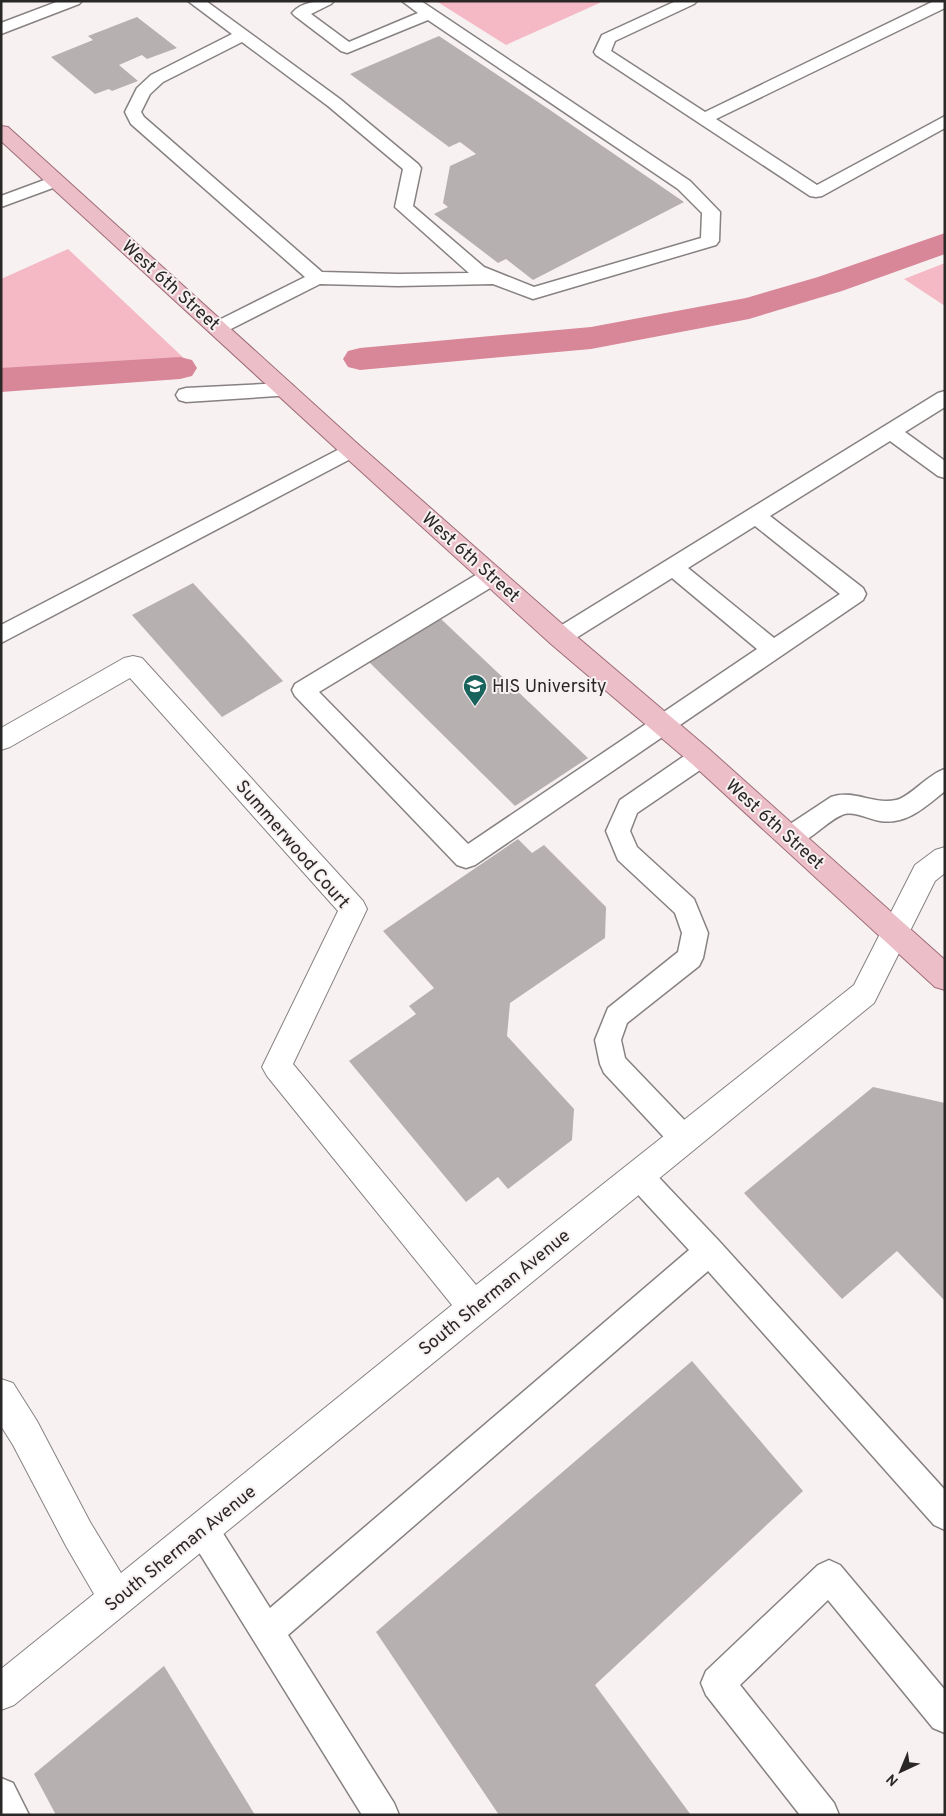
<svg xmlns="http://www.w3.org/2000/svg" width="946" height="1816" viewBox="0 0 946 1816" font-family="Overpass,sans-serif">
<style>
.green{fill:#f4b9c4}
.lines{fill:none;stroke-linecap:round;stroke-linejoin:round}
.canal{fill:#d78798;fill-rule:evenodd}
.building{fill:#b7b0b1}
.service-casing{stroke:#878182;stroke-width:3}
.minor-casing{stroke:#878182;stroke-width:2}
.primary-casing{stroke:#9e6d78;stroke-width:2}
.service{fill:#fff;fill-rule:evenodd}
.minor{fill:#fff;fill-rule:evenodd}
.primary{fill:#ebbec8;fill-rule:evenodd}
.labels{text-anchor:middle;stroke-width:4;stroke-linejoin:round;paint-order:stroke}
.street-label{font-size:18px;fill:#2a2727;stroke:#f8f1f2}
.poi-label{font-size:18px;fill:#2a2727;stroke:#f8f1f2;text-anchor:start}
</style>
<rect width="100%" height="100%" fill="#f8f1f2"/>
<!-- green -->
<g class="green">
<path d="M 436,1 L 604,1 L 506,45 Z"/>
<path d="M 68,249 L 188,362 L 1,373 L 1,279 Z"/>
<path d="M 945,263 L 945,306 L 904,279 Z"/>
</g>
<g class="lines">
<!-- canal -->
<g class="canal">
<path d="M 945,233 L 945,254 L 842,291 L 749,319 L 591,349 L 360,370 L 348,367 L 343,359 L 348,351 L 360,348 L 591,327 L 746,298 L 818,277 Z"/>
<path d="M 180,357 L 192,360 L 197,368 L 192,376 L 180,379 L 1,392 L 1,368 Z"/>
</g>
</g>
<!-- building -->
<g class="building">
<path d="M 137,17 L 177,48 L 147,59 L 142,55 L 119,65 L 138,81 L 112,91 L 109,89 L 95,94 L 51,57 L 93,40 L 88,36 Z"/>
<path d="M 439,36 L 550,110 L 684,202 L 533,280 L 506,259 L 498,263 L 434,214 L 448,207 L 443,203 L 450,166 L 476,154 L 460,142 L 449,147 L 350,74 Z"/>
<path d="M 193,583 L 283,681 L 222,717 L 132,615 Z"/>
<path d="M 440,618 L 588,758 L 515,806 L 368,661 Z"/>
<path d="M 518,839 L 532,853 L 544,845 L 606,907 L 605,938 L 510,1003 L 507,1036 L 574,1109 L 572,1140 L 508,1189 L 498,1177 L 466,1202 L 349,1061 L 416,1014 L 409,1006 L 434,988 L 383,931 Z"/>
<path d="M 873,1087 L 945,1103 L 945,1301 L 897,1251 L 842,1299 L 744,1193 Z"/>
<path d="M 692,1361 L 803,1491 L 595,1685 L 691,1815 L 499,1815 L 376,1632 Z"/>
<path d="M 164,1666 L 255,1815 L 56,1815 L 34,1774 Z"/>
</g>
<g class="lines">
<!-- service casing -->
<g class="service-casing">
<g id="service">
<path d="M 59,1 L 82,1 L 79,4 L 1,34 L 1,23 Z"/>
<path d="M 188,1 L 206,1 L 340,99 L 418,164 L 421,168 L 413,206 L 484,267 L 534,287 L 701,238 L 702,213 L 678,189 L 428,20 L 347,53 L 341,51 L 295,16 L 292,13 C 302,1 319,1 334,1 L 331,4 L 311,14 L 349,42 L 418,13 L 402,1 L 421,1 L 690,181 L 720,212 L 719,241 L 716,245 L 533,299 L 493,284 L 398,286 L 320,284 L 225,332 L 218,334 L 211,332 L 209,328 L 211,324 L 305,277 L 131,124 L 125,112 L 137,88 L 151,75 L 232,34 ZM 242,42 L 328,106 L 403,169 L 395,207 L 469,273 L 398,274 L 322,272 L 144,117 L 141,112 L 150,94 L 163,82 Z"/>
<path d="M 676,1 L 697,1 L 694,4 L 615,41 L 611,51 L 705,112 L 934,1 L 945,1 L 945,8 L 716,119 L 817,185 L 945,116 L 945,128 L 822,196 L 816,197 L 810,196 L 596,55 L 594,52 L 602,35 Z"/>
<path d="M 55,176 L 61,177 L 64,181 L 61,185 L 1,207 L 1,196 Z"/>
<path d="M 285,383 L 292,385 L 295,390 L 292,395 L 186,402 L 179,400 L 176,395 L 179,390 L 186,388 Z"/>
<path d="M 945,391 L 945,407 L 905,432 L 945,461 L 945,478 L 938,476 L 890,441 L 770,516 L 863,588 L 866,594 L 863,600 L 475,865 L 466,868 L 457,865 L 295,696 L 292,690 L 295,684 L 484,570 L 492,568 L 500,570 L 503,576 L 500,582 L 319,692 L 468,844 L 757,649 L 672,578 L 568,643 L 560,645 L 552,643 L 549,637 L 552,631 L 938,393 ZM 755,526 L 840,594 L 774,638 L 688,568 Z"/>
<path d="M 351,443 L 358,445 L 361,450 L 358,455 L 1,643 L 1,625 Z"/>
<path d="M 701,748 L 709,750 L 713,757 L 709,764 L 637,813 L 630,831 L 637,847 L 694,899 L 708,933 L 703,958 L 699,966 L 627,1023 L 621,1040 L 625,1058 L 694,1130 L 698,1139 L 694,1148 L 684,1152 L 674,1148 L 604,1073 L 600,1064 L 595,1040 L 608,1008 L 678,952 L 682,933 L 675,913 L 618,860 L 606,831 L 620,800 L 693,750 Z"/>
<path d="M 945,769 L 945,791 C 925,807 907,825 880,821 C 868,819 853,810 842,815 C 822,823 804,852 781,844 L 778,837 L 781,830 L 831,797 C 853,789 874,805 896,800 C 909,798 928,774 945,769 Z"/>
<path d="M 639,1163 L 649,1167 L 719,1241 L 945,1490 L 945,1530 L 934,1525 L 708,1271 L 288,1635 L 394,1803 L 399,1815 L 362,1815 L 192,1541 L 187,1530 L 192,1519 L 203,1514 L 214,1519 L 270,1608 L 689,1250 L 629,1185 L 625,1176 L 629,1167 Z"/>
<path d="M 829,1560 L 840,1565 L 945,1690 L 945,1733 L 933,1728 L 828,1600 L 740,1685 L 834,1803 L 839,1815 L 800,1815 L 706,1695 L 701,1683 L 706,1671 L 818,1565 Z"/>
<path d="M 1,1778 L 13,1783 L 29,1815 L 1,1815 Z"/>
</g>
</g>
<!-- minor casing -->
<g class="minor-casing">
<path id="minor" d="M 133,656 L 142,658 L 363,901 L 367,909 L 293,1064 L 476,1285 L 854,985 L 915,865 L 935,850 L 945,847 L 945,873 L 935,881 L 874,1003 L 14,1705 L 1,1710 L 1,1669 L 94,1594 L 66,1546 L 13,1445 L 1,1426 L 1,1379 L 13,1383 L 37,1421 L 90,1522 L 121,1573 L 452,1305 L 267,1076 L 262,1067 L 338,911 L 130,678 L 10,747 L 1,750 L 1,728 L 124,658 Z"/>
</g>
<!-- primary casing -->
<g class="primary-casing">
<path id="primary" d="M 1,126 L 8,127 L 359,445 L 569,630 L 710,750 L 945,960 L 945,990 L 935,987 L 692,764 L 551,644 L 343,455 L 1,141 Z"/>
</g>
<!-- service -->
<use href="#service" class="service"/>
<!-- minor -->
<use href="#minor" class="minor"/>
<!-- primary -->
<use href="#primary" class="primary"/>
</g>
<!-- icons -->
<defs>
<g id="university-pin" transform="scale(1.25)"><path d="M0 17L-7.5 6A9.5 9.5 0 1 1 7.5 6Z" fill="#18645d" stroke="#f8f1f2"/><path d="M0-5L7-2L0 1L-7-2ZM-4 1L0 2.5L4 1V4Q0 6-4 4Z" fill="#fff"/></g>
</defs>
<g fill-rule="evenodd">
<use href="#university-pin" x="475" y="686"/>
</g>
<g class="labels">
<!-- street labels -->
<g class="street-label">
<text transform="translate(171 285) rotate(42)" y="6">West 6th Street</text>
<text transform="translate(471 557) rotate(42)" y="6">West 6th Street</text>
<text transform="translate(775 824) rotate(42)" y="6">West 6th Street</text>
<text transform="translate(293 844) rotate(49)" y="6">Summerwood Court</text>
<text transform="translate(494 1292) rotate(-39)" y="6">South Sherman Avenue</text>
<text transform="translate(180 1548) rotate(-39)" y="6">South Sherman Avenue</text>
</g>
<!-- poi labels -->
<g class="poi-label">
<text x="492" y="692">HIS University</text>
</g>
</g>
<!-- border -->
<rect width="946" height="1816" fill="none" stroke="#2a2727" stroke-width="5"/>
<!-- north arrow -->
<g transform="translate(901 1771) rotate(224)" stroke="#f8f1f2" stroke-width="4" paint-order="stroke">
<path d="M0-4L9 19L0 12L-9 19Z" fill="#2a2727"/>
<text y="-8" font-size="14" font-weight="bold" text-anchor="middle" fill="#2a2727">N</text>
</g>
</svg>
